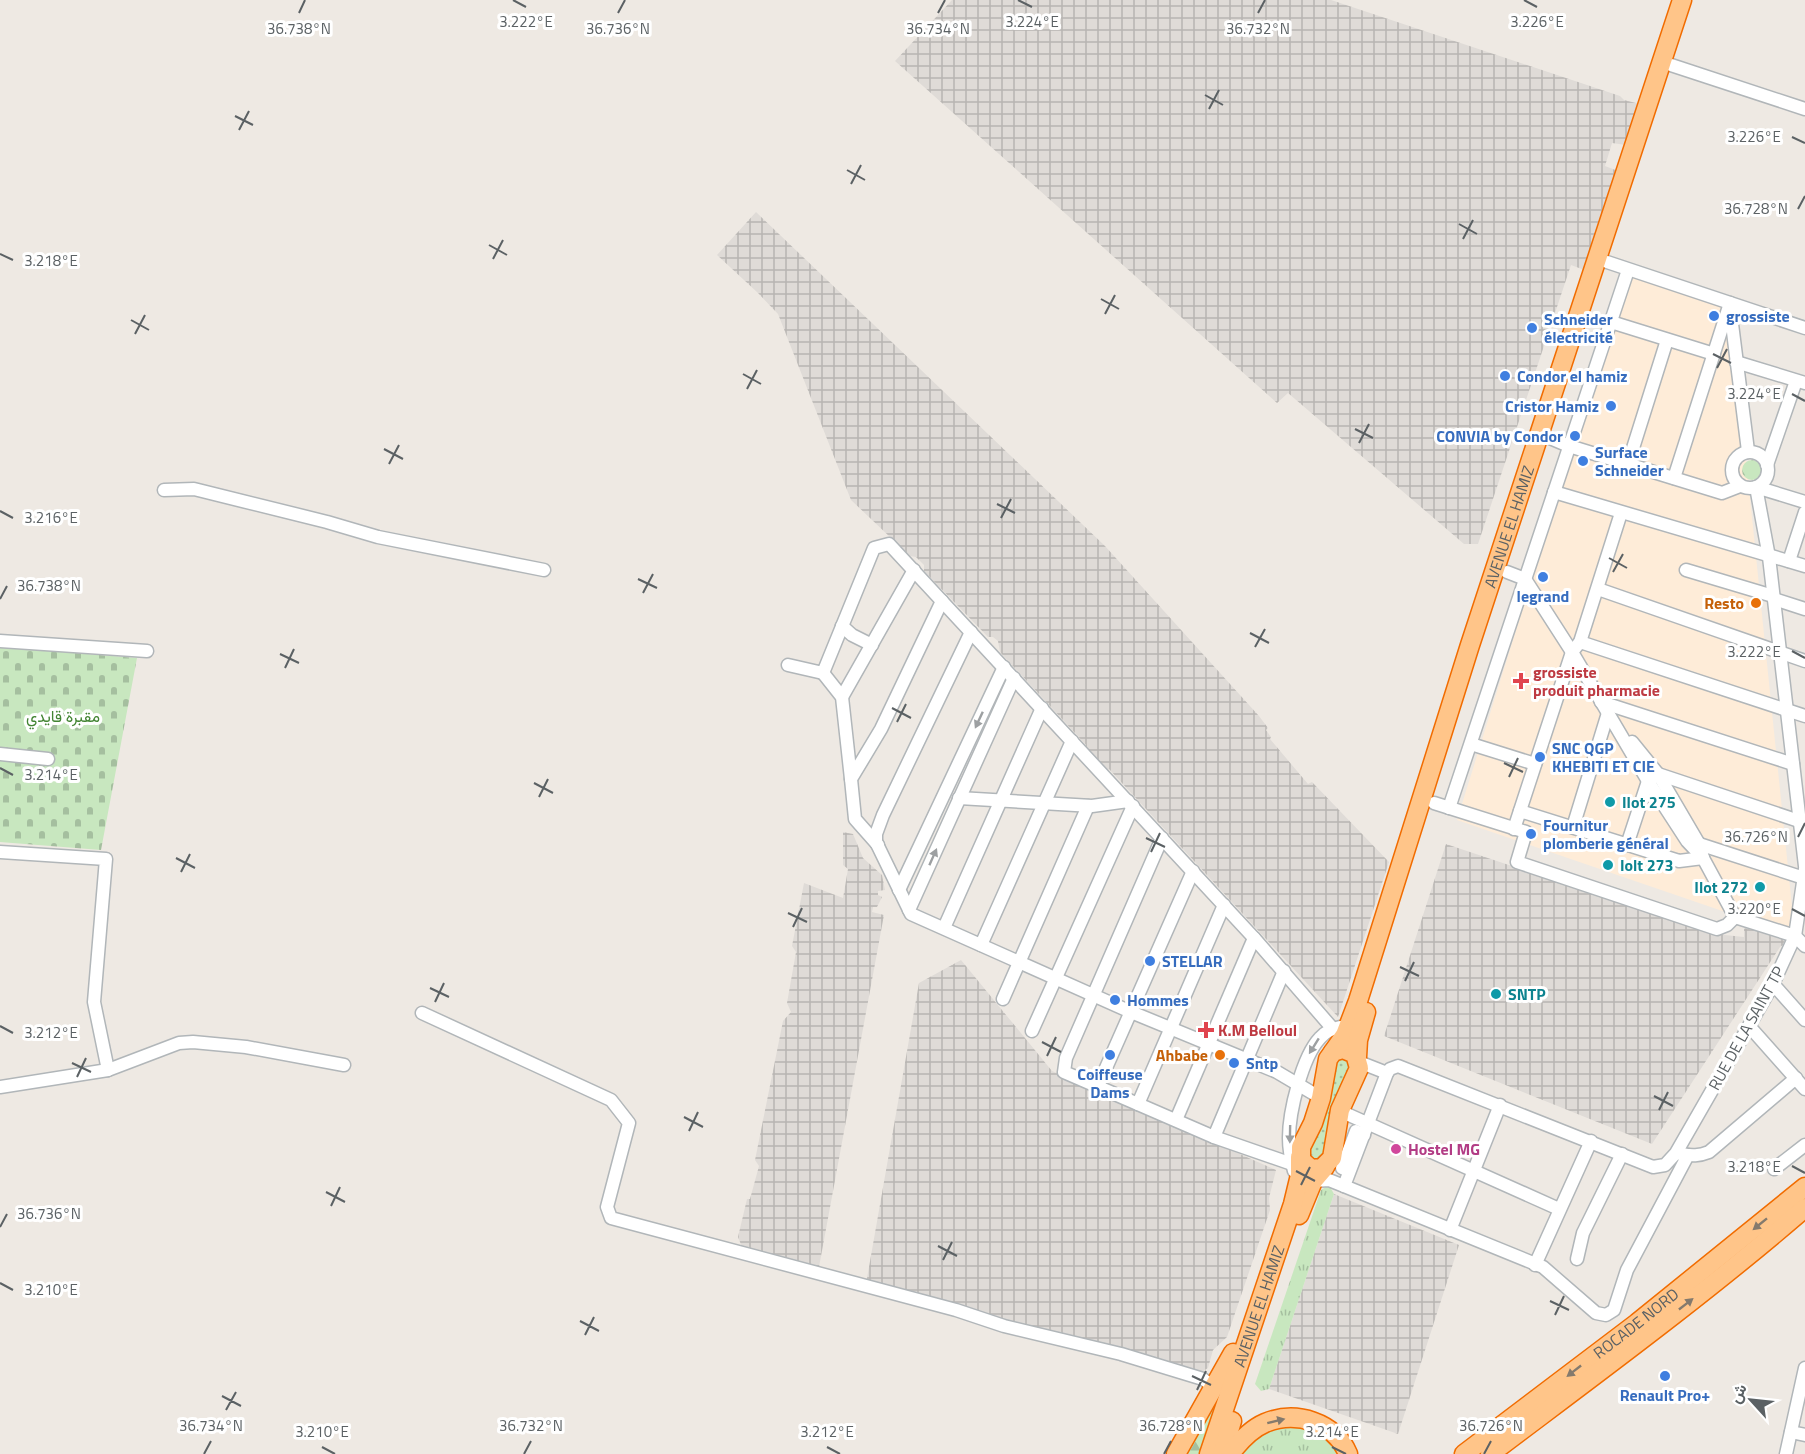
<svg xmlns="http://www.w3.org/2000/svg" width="1805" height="1454" viewBox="0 0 1805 1454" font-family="'Titillium Web',Vazirmatn,sans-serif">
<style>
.commercial{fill:#feecd8}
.industrial{fill:url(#industrial-grid)}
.grass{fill:url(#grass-tufts)}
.forest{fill:url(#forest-firs)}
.cemetery{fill:url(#cemetery-stones)}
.garden{fill:url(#garden-dots)}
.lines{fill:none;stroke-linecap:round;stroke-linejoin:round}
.minor-casing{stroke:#b1b6b9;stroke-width:15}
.highway-casing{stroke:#f16c00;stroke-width:21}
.minor{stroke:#fff;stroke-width:12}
.highway{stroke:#ffc589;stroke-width:18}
.oneway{fill:#9da0a2}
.oneway2{fill:#847a6d}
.ticks{fill:none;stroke:#5b6164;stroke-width:2}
.shop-dot{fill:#3f7fe0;stroke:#fff;stroke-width:2}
.food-dot{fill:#e8710a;stroke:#fff;stroke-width:2}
.health-dot{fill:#e0444e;stroke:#fff;stroke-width:2}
.culture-dot{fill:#0f9aa8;stroke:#fff;stroke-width:2}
.hotel-dot{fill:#d1479c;stroke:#fff;stroke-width:2}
.labels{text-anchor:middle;stroke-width:6;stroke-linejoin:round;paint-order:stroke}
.shop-label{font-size:16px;font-weight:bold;fill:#366cbe;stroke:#fff;text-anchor:start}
.street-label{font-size:16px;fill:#5b6164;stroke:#fff}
.food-label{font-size:16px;font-weight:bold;fill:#c56008;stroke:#fff;text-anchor:end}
.health-label{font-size:16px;font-weight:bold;fill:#be3a42;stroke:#fff;text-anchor:start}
.park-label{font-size:16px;fill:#428432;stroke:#fff}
.culture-label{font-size:16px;font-weight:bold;fill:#0d838f;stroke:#fff;text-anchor:start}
.hotel-label{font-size:16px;font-weight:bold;fill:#b23c85;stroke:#fff;text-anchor:start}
.ticks-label{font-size:15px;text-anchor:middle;fill:#5b6164;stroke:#fff;stroke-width:6;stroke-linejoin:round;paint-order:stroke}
</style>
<defs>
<pattern id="industrial-grid" width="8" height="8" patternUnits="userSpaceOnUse" patternTransform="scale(1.5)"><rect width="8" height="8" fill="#dfdbd7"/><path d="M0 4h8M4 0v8" fill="none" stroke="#b8b5b2"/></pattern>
<pattern id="grass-tufts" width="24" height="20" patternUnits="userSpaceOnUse" patternTransform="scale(1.5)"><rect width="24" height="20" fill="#c8e7bf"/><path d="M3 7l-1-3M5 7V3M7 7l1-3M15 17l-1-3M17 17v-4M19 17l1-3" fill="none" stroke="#a5bf9f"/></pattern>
<pattern id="forest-firs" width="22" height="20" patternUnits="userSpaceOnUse" patternTransform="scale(1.5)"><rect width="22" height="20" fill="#c8e7bf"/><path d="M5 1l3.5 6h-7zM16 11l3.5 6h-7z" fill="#a5bf9f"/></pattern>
<pattern id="cemetery-stones" width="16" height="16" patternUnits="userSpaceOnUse" patternTransform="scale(1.5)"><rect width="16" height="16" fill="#c8e7bf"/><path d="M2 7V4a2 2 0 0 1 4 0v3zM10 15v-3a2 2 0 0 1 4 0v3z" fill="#a5bf9f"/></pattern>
<pattern id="garden-dots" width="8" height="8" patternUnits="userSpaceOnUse" patternTransform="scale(1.5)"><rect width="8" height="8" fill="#c8e7bf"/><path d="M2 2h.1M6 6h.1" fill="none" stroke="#a5bf9f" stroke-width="1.8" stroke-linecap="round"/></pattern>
</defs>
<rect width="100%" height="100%" fill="#eee9e3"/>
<!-- commercial -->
<path class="commercial" d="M 1628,270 L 1730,303 L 1795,936 L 1457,820 Z"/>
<!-- industrial -->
<g class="industrial">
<path d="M 952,0 L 1331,0 L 1620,96 L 1624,100 L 1640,104 L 1626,145 L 1612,143 L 1605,166 L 1618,171 L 1587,271 L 1571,265 L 1478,544 L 1464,544 L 1288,393 L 1277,403 L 895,61 Z"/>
<path d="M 756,212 L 1105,546 L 1259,716 L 1268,728 L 1266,730 L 1271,737 L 1270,739 L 1308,784 L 1312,782 L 1389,862 L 1338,1017 L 1109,769 L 1106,772 L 1084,748 L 1086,745 L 1000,652 L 998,641 L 993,637 L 988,637 L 924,571 L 924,565 L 916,557 L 910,556 L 851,500 L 778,314 L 758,293 L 717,255 Z"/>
<path d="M 843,832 L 853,834 L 863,858 L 882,875 L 885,890 L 878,891 L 878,895 L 882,897 L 877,907 L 873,907 L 872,912 L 884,915 L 819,1267 L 742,1247 L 738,1237 L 747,1199 L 750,1199 L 759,1166 L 755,1160 L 783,1021 L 791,1012 L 787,1003 L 796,952 L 792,946 L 804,883 L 843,898 L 848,869 L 843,865 Z"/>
<path d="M 1446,844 L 1715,934 L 1744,937 L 1744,928 L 1786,937 L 1783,945 L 1780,947 L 1652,1144 L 1384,1036 Z"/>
<path d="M 961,960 L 1052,1071 L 1276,1170 L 1269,1198 L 1270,1210 L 1227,1337 L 1213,1350 L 1208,1368 L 1202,1372 L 1057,1332 L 1055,1335 L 866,1284 L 919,983 Z"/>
<path d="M 1334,1194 L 1459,1245 L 1398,1434 L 1269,1389 Z"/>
</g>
<!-- grass -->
<g class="grass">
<path d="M 1329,1185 L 1334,1194 L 1269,1389 L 1261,1391 L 1255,1384 L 1321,1190 Z"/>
<path d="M 1278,1423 L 1312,1426 L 1343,1454 L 1238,1454 L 1245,1442 Z"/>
</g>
<!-- forest -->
<g class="forest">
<circle cx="1752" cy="470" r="10"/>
<path d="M 1208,1407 L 1216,1409 L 1201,1454 L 1185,1454 Z"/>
</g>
<!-- cemetery -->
<path class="cemetery" d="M 0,647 L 137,658 L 101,850 L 0,842 Z"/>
<!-- garden -->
<path class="garden" d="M 1335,1057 L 1352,1061 L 1325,1156 L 1318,1163 L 1305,1154 Z"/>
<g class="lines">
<!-- minor casing -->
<g class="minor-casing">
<g id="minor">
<path d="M 1671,65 L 1805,109"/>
<path d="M 1607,262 L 1805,328"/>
<path d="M 1730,308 L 1748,451"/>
<path d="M 1611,322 L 1714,354"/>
<path d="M 1736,362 L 1805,383"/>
<path d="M 1550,438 L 1569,446 L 1722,493 L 1740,486"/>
<circle cx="1750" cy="470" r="18"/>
<path d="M 1628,464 L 1667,340"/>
<path d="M 1767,465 L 1796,381"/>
<path d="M 1674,478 L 1730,303"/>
<path d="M 164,490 L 194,489 L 327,522 L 378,537 L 544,570"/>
<path d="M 1554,492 L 1805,566"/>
<path d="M 1805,502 L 1756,487 L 1769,557 L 1805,866"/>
<path d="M 1789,561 L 1805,512"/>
<path d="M 1686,570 L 1773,596"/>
<path d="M 1507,572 L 1525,579 L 1572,652 L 1648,781 L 1687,841 L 1703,858"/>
<path d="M 1598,589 L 1805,661"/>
<path d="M 1774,599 L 1805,609"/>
<path d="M 842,626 L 852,635 L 872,645"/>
<path d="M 971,632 L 883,815 L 876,834 L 876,842 L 911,914 L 1131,1012 L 1277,1072 L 1321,1098"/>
<path d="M 0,641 L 147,651"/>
<path d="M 1580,642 L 1805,716"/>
<path d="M 788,665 L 823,673 L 874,548 L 889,544 L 1254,938 L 1333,1029"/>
<path d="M 823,673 L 842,697 L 851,779"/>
<path d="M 842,697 L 914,570"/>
<path d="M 1601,702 L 1793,764"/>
<path d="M 1632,742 L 1658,774 L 1699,844 L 1703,858 L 1735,917 L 1795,936 L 1805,946"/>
<path d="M 1471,744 L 1535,764"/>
<path d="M 0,754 L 48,759"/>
<path d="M 959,798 L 1092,806 L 1128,801"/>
<path d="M 1434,803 L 1526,832 L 1517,862 L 1717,929 L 1727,925 L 1735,917"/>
<path d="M 1449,808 L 1628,270"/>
<path d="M 1520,811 L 1679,861 L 1703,858"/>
<path d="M 1573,827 L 1608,713"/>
<path d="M 1514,829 L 1572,652 L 1580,642 L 1621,513"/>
<path d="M 1162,838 L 1066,1058 L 1064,1072 L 1214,1137 L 1292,1164"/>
<path d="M 1699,844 L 1804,878"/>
<path d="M 878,845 L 855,819 L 851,779 L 881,729 L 942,601"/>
<path d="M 1627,845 L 1648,781 L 1658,774 L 1805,823"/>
<path d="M 0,852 L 106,859 L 94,1002 L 108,1070 L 0,1087"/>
<path d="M 899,890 L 1004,667"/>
<path d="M 909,910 L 1014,678"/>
<path d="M 944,928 L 1042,708"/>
<path d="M 981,945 L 1072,741"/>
<path d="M 1773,984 L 1805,1020"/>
<path d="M 1003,999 L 1088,806"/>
<path d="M 422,1013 L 611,1100 L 629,1123 L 607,1207 L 611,1218 L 956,1310 L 1004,1326 L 1121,1354 L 1203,1379 L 1214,1387"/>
<path d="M 1749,1026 L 1805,1089"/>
<path d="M 1032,1031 L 1133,806"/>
<path d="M 1359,1062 L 1387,1073"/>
<path d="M 108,1070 L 179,1043 L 193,1042 L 246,1047 L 344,1065"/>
<path d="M 1098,1086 L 1193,871"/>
<path d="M 1138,1104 L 1224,905"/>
<path d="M 1340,1111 L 1559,1209"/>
<path d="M 1176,1120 L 1254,938"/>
<path d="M 1214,1137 L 1284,971"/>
<path d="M 1681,1154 C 1692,1156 1699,1156 1709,1152 L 1796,1078"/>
<path d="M 1688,1155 L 1627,1270 L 1614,1310 L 1606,1315 L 1596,1313 L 1543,1267 L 1344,1186 L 1387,1073 L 1390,1069 L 1398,1066 L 1653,1167 L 1665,1165 L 1676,1153 L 1773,984 L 1795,936 L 1805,869"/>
<path d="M 1774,1169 L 1805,1145"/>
<path d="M 1294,1171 C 1291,1160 1289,1149 1289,1138 C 1289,1112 1302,1057 1320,1038 C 1326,1031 1332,1029 1340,1027"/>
<path d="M 1349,1171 L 1342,1168 L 1356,1131 L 1364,1135"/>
<path d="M 1313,1181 L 1329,1180 L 1344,1186"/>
<path d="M 1450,1230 L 1500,1105"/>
<path d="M 1577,1259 L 1583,1233 L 1622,1154"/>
<path d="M 1535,1265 L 1591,1141"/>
<path d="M 1791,1432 L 1805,1435"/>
<path d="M 1786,1454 L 1805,1368"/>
</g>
</g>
<!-- highway casing -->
<g class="highway-casing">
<g id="highway">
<path d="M 1343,1049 L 1355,1054 L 1359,1068 L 1340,1110 L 1332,1158 L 1322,1168 L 1311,1169 L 1301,1160 L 1301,1147 L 1313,1123 L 1321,1098 L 1328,1059 L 1333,1052 Z"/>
<path id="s1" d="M 1333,1052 L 1345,1035 L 1358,1001 L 1470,645 L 1682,0"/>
<path d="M 1357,1057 L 1358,1040 L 1366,1012"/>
<path d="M 1299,1215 L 1313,1181 L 1325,1167"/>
<path d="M 1176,1454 L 1233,1353"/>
<path id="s2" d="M 1209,1454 L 1293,1204 L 1300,1175 L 1300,1157"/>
<path d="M 1222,1454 L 1232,1421"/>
<path d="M 1230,1454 C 1239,1442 1251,1429 1265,1423 C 1296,1410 1335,1422 1348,1454"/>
<path id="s3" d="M 1464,1454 L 1637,1323 L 1805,1187"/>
<path d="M 1490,1454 C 1596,1374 1704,1295 1805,1208"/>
</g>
</g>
<!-- minor -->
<use href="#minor" class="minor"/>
<!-- highway -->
<use href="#highway" class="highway"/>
</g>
<!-- one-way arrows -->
<defs><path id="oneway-solid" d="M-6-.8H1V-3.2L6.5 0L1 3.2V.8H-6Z" transform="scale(1.5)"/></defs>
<g class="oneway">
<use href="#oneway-solid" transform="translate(979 720) rotate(115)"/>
<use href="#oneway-solid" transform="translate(933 857) rotate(-66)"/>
<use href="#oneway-solid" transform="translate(1314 1046) rotate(122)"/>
<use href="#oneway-solid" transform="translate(1290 1134) rotate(91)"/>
</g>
<g class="oneway2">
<use href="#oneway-solid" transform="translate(1760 1224) rotate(141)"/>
<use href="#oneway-solid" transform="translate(1686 1304) rotate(-38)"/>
<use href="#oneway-solid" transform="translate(1574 1371) rotate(142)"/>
<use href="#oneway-solid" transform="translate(1276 1421) rotate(-14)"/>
</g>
<!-- ticks -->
<path class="ticks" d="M 513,0 L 526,7M 1018,0 L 1032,7M 1524,0 L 1537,7M 299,13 L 305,0M 618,13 L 625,0M 938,13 L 945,0M 1258,13 L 1265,0M 1205,95 L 1223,105M 1209,109 L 1219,90M 235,116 L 253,125M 239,130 L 249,111M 1792,137 L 1805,143M 847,170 L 865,180M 851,184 L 861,165M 1798,209 L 1805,196M 1459,224 L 1477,234M 1463,239 L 1473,220M 489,245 L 507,255M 0,254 L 13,260M 493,259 L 503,240M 1101,299 L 1119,309M 1105,314 L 1115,295M 131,320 L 149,330M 135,334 L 145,315M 1713,354 L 1731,363M 1717,368 L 1727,349M 743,374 L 761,384M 747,389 L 757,370M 1792,394 L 1805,401M 1355,429 L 1373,438M 1359,443 L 1369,424M 384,449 L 403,459M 389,464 L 399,445M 997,504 L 1015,513M 0,511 L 13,518M 1001,518 L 1011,499M 1609,558 L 1627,568M 1613,572 L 1623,554M 638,579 L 657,588M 643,593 L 653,574M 0,599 L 7,586M 1250,633 L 1269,643M 1255,647 L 1265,629M 1792,651 L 1805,658M 280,654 L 299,663M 285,668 L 294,649M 892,708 L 911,718M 897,722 L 906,704M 1504,763 L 1523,772M 0,768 L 13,775M 1509,777 L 1518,758M 534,783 L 553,793M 539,797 L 548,779M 1798,837 L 1805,823M 1146,838 L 1165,847M 1151,852 L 1160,833M 176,858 L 195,868M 181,872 L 190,854M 1792,909 L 1805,916M 788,913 L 807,922M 793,927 L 802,908M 1400,967 L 1419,976M 1405,981 L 1414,962M 430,988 L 449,997M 435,1002 L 444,983M 0,1026 L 13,1033M 1042,1042 L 1061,1052M 1047,1056 L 1056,1037M 72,1063 L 91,1072M 77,1077 L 86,1058M 1654,1096 L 1673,1106M 1659,1110 L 1668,1092M 684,1117 L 703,1127M 689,1131 L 698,1112M 1792,1166 L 1805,1173M 1296,1171 L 1315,1181M 1301,1185 L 1310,1167M 326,1192 L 345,1202M 331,1206 L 340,1187M 0,1227 L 7,1214M 938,1246 L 957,1256M 943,1260 L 952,1242M 0,1283 L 13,1290M 1550,1301 L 1569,1310M 1555,1315 L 1564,1296M 580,1321 L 599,1331M 585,1335 L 594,1317M 1192,1376 L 1211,1385M 1197,1390 L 1206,1371M 222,1396 L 241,1406M 226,1410 L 236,1392M 322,1447 L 335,1454M 827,1447 L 840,1454M 1332,1447 L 1346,1454M 204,1454 L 211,1441M 524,1454 L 531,1441M 1164,1454 L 1171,1441M 1484,1454 L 1491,1441"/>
<!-- markers -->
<g class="shop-dot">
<circle cx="1714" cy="316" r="6"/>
<circle cx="1532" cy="328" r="6"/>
<circle cx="1505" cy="376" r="6"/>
<circle cx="1611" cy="406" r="6"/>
<circle cx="1575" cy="436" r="6"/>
<circle cx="1583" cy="461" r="6"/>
<circle cx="1543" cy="577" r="6"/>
<circle cx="1540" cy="757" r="6"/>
<circle cx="1531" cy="834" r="6"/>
<circle cx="1150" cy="961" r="6"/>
<circle cx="1115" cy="1000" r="6"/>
<circle cx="1110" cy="1055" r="6"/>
<circle cx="1234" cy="1063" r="6"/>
<circle cx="1665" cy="1376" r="6"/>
</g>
<g class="food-dot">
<circle cx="1756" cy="603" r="6"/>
<circle cx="1220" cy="1055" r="6"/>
</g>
<g class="health-dot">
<path d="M1518 672h6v6h6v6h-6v6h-6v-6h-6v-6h6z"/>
<path d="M1203 1021h6v6h6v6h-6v6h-6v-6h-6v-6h6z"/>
</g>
<g class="culture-dot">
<circle cx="1610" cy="802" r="6"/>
<circle cx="1608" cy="865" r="6"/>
<circle cx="1760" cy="887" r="6"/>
<circle cx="1496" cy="994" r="6"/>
</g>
<circle class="hotel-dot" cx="1396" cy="1149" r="6"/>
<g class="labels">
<!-- shop labels -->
<g class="shop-label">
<text x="1726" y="322">grossiste</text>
<text x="1544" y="325">Schneider<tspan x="1544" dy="18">électricité</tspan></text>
<text x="1517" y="382">Condor el hamiz</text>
<text x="1599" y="412" text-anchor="end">Cristor Hamiz</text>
<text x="1563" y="442" text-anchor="end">CONVIA by Condor</text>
<text x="1595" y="458">Surface<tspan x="1595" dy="18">Schneider</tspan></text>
<text x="1543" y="602" text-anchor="middle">legrand</text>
<text x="1552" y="754">SNC QGP<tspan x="1552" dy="18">KHEBITI ET CIE</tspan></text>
<text x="1543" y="831">Fournitur<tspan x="1543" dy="18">plomberie général</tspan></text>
<text x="1162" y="967">STELLAR</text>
<text x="1127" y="1006">Hommes</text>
<text x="1246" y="1069">Sntp</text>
<text x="1110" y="1080" text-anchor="middle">Coiffeuse<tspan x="1110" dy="18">Dams</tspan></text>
<text x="1665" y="1401" text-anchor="middle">Renault Pro+</text>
</g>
<!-- street labels -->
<g class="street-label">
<text dy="6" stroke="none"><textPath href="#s1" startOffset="555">AVENUE EL HAMIZ</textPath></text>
<text transform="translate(1746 1028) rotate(-61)" y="6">RUE DE LA SAINT TP</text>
<text dy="6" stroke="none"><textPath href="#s2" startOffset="156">AVENUE EL HAMIZ</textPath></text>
<text dy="6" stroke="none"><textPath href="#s3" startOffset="216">ROCADE NORD</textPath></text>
</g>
<!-- food labels -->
<g class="food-label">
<text x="1744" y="609">Resto</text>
<text x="1208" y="1061">Ahbabe</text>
</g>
<!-- health labels -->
<g class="health-label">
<text x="1533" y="678">grossiste<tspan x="1533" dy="18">produit pharmacie</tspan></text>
<text x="1218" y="1036">K.M Belloul</text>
</g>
<!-- park labels -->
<g class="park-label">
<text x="63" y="722">مقبرة قايدي</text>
</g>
<!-- culture labels -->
<g class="culture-label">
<text x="1622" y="808">Ilot 275</text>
<text x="1620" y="871">Iolt 273</text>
<text x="1748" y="893" text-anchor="end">Ilot 272</text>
<text x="1508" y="1000">SNTP</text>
</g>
<!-- hotel labels -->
<g class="hotel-label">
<text x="1408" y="1155">Hostel MG</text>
</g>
</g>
<g class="ticks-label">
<text x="526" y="27">3.222°E</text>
<text x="1537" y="27">3.226°E</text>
<text x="1032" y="27">3.224°E</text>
<text x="299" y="34">36.738°N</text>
<text x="618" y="34">36.736°N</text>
<text x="938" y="34">36.734°N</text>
<text x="1258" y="34">36.732°N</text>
<text x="1754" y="142">3.226°E</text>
<text x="1756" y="214">36.728°N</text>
<text x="51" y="266">3.218°E</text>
<text x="1754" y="399">3.224°E</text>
<text x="51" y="523">3.216°E</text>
<text x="49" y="591">36.738°N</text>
<text x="1754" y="657">3.222°E</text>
<text x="51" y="780">3.214°E</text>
<text x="1756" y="842">36.726°N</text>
<text x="1754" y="914">3.220°E</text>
<text x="51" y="1038">3.212°E</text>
<text x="1754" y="1172">3.218°E</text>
<text x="49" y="1219">36.736°N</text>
<text x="51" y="1295">3.210°E</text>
<text x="211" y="1431">36.734°N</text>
<text x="531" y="1431">36.732°N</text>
<text x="1171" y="1431">36.728°N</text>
<text x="1491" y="1431">36.726°N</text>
<text x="322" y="1437">3.210°E</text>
<text x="827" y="1437">3.212°E</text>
<text x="1332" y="1437">3.214°E</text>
</g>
<!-- north arrow -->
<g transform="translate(1751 1400) rotate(297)" stroke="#ffffff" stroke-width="4.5" paint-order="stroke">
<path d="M0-4.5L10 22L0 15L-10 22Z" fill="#5b6164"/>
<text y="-9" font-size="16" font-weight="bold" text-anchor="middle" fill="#5b6164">ش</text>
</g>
</svg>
